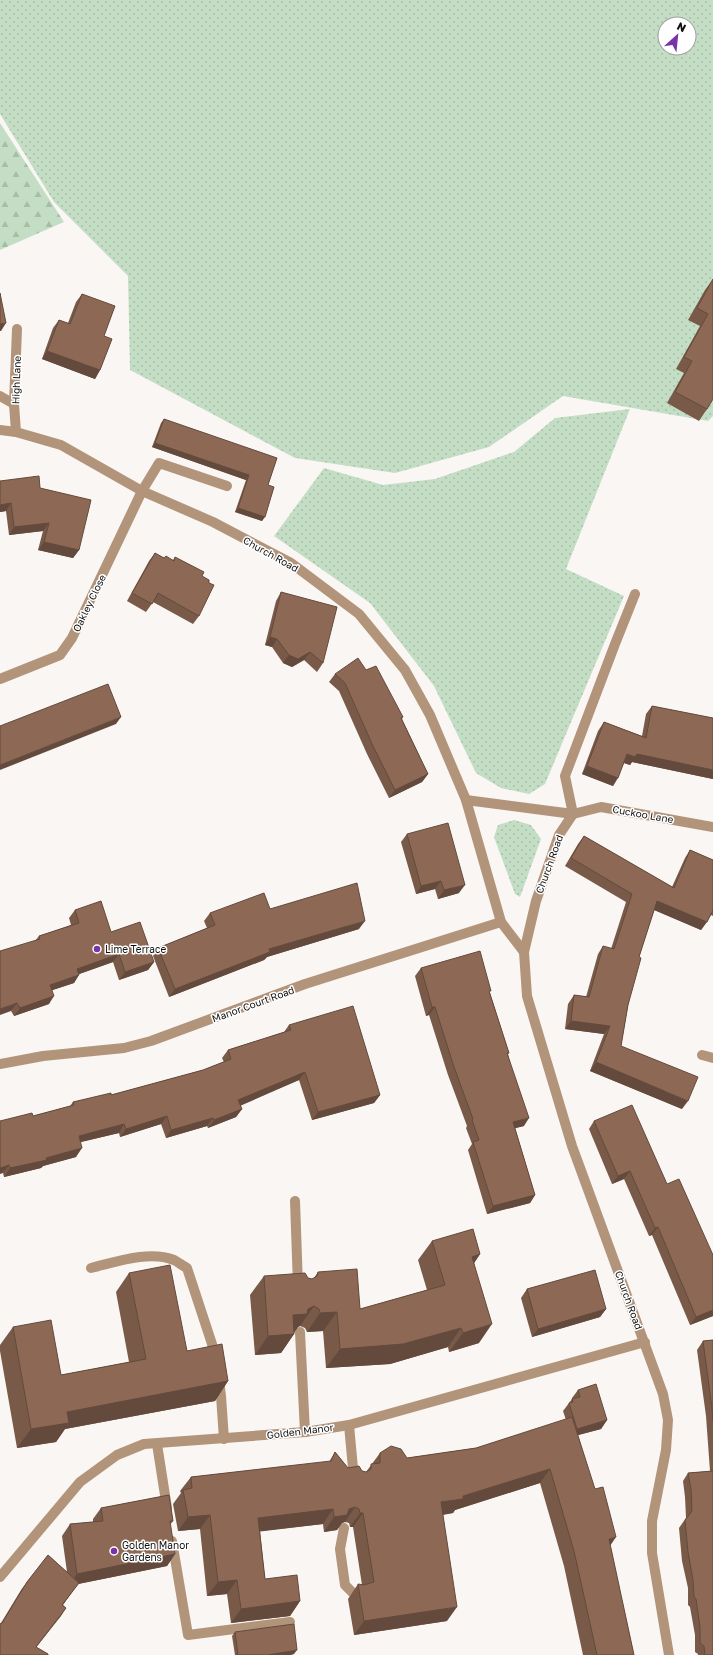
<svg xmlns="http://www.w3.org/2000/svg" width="713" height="1655" viewBox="0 0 713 1655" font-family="'Golos Text',sans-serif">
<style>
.grass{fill:url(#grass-dots);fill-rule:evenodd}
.forest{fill:url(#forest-firs)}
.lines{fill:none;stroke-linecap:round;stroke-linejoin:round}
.minor{stroke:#b2947a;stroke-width:10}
.wall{fill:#795a49}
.shaded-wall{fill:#634a3c}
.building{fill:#8d6955;stroke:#634a3c}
.poi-dot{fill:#7833a7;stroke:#fff;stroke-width:1.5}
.labels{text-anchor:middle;stroke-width:3;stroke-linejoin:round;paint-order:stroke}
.street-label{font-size:10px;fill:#11100f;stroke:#fff}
.poi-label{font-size:10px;fill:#11100f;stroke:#fff;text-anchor:start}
</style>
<defs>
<pattern id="grass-dots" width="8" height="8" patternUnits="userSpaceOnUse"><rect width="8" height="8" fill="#c4dec5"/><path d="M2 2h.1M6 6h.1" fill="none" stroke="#a7bda8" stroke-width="1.8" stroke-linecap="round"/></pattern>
<pattern id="forest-firs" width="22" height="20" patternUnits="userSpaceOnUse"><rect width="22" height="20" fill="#c4dec5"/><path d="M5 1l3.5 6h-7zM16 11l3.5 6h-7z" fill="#a7bda8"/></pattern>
</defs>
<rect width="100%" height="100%" fill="#faf6f4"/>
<!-- grass -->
<g class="grass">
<path d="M 0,0 L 713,0 L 713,416 L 708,421 L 563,396 L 489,447 L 395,473 L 295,458 L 130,370 L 128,276 L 54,202 L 0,114 ZM 665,24 L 689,24 L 689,48 L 665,48 Z"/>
<path d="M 630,409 L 566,569 L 624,596 L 545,784 L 529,794 L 501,788 L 476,773 L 434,686 L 370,603 L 274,536 L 324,468 L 383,485 L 435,479 L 514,452 L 555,418 Z"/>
<path d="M 514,820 L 531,825 L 541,839 L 520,897 L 515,894 L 494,837 L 498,825 Z"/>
</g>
<!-- forest -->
<path class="forest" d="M 0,123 L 64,222 L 0,250 Z"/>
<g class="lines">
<!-- minor -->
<g class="minor">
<path d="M 0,396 L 14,404"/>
<path d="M 0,430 L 16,432 L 61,445 L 142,491 L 213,522 L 291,563 L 359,614 L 405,670 L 430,715 L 466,800 L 501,922 L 524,952"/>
<path d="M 16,432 L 14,404 L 17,329"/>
<path d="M 0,679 L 60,655 L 72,638 L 142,491 L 159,463 L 227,486"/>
<path d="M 466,800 L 573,814 L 601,807 L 713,827"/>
<path d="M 573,814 L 559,835 L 536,901 L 524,952 L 527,996 L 572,1146 L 663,1394 L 668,1420 L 666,1450 L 652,1521 L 652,1553 L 669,1655"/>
<path d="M 573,814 L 565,776 L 615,644 L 635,594"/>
<path d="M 702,1055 L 713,1058"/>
<path d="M 0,1064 L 43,1056 L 124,1048 L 151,1041 L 305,984 L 501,922"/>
<path d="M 295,1201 L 298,1286"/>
<path d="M 91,1268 C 116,1262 149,1250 174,1260 C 178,1262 183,1266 187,1268 L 212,1344 L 215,1358"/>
<path d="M 300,1332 L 305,1432"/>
<path d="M 219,1380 L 221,1396 L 224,1439"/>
<path d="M 349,1425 L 354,1479"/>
<path d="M 157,1444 L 167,1508"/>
<path d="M 344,1528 L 340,1549 L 345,1585 L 353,1593"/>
<path d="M 172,1541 L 188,1635 L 290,1622"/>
<path d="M 0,1577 L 80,1482 L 117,1455 L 144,1444 L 305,1432 L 349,1425 L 645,1342"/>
</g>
</g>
<!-- wall -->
<g class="wall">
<path d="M 713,279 L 707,409 L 699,421 L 667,403 L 684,373 L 676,369 L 700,326 L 688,320 L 705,290 Z"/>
<path d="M 82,294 L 104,336 L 100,370 L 95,379 L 42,359 L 53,328 L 59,320 L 68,323 L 76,302 Z"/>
<path d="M 164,419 L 268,485 L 262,521 L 235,512 L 246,480 L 152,447 L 161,423 Z"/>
<path d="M 0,481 L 40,488 L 79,550 L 73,558 L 38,550 L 43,531 L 9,535 L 6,511 L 0,512 Z"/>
<path d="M 155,553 L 164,558 L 173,560 L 175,557 L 202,576 L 199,616 L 193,624 L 153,602 L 146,612 L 127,601 L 149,561 Z"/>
<path d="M 281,592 L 323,663 L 317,672 L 304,660 L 292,667 L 283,663 L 272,647 L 265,645 L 276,601 Z"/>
<path d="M 366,670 L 403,717 L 402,719 L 428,774 L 422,782 L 389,798 L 367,754 L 339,691 L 329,682 L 335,674 Z"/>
<path d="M 652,706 L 713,718 L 713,779 L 632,762 L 630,765 L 624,763 L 613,786 L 582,774 L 598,731 L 604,722 L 642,736 L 646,714 Z"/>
<path d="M 407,834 L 459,893 L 438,899 L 435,889 L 416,894 L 401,842 Z"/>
<path d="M 584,836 L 672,887 L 685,858 L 690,850 L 713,860 L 713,916 L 711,915 L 701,930 L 654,910 L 639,957 L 628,1005 L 621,1046 L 682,1109 L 590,1071 L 604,1034 L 565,1029 L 568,1004 L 574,995 L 586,997 L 598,954 L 603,946 L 611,949 L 626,902 L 565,866 L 578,844 Z"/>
<path d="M 270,909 L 359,929 L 267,957 L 264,960 L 169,997 L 153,956 L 158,948 L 207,928 L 204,921 L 210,913 Z"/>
<path d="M 75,910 L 111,932 L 154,962 L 148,970 L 119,980 L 113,962 L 79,974 L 74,983 L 52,990 L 49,1004 L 14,1016 L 11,1011 L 35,941 L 39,936 L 71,925 L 69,918 Z"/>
<path d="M 421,968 L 490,993 L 509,1053 L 508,1054 L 524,1126 L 515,1128 L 535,1195 L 530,1203 L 487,1214 L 468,1150 L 472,1144 L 466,1128 L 467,1126 L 448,1075 L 429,1015 L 426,1016 L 415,976 Z"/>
<path d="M 289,1025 L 380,1095 L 374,1103 L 312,1120 L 299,1080 L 240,1105 L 242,1109 L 236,1117 L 208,1128 L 207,1126 L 166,1138 L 161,1124 L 120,1137 L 119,1133 L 80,1142 L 76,1157 L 43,1166 L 41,1168 L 4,1177 L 3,1173 L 33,1116 L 70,1106 L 73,1102 L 111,1095 L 203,1070 L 224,1062 L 222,1058 L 228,1050 L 284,1032 Z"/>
<path d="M 594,1121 L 667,1184 L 713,1316 L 690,1325 L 652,1235 L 649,1236 L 624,1179 L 612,1184 L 589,1129 Z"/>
<path d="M 432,1241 L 480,1254 L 474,1263 L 479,1343 L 449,1352 L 448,1347 L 390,1364 L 326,1368 L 323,1331 L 307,1332 L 305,1328 L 300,1326 L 298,1327 L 294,1332 L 294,1334 L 281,1353 L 255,1355 L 250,1295 L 264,1276 L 308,1278 L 312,1279 L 314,1278 L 318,1272 L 360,1309 L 427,1290 L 418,1260 Z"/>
<path d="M 129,1273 L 187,1351 L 228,1381 L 215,1401 L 65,1429 L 56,1442 L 17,1448 L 0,1351 L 0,1345 L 13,1327 L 61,1375 L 129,1362 L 116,1292 Z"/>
<path d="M 527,1289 L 606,1309 L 600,1317 L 532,1337 L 521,1298 Z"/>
<path d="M 713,1340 L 713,1655 L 698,1655 L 698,1654 L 695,1652 L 695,1635 L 690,1607 L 688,1605 L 688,1588 L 682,1561 L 679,1528 L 686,1518 L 685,1497 L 683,1481 L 688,1473 L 710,1471 L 706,1416 L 697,1350 L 703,1341 Z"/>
<path d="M 578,1390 L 607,1420 L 601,1429 L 578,1435 L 610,1546 L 634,1655 L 583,1655 L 564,1566 L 540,1483 L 455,1510 L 453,1513 L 443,1515 L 447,1621 L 354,1635 L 348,1599 L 358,1584 L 362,1585 L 353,1527 L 350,1527 L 349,1523 L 345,1522 L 342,1523 L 337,1530 L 324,1532 L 323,1524 L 260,1531 L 265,1579 L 300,1601 L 290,1616 L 231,1623 L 227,1594 L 207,1596 L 200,1529 L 178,1531 L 173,1504 L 181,1493 L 180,1491 L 191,1477 L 329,1462 L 335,1452 L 348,1468 L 366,1472 L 380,1453 L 407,1458 L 476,1448 L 566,1420 L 563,1411 L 572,1399 L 572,1398 Z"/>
<path d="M 169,1495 L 173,1521 L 170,1525 L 175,1554 L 167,1566 L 78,1584 L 63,1605 L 66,1608 L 36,1647 L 48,1654 L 48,1655 L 0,1655 L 0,1624 L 1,1623 L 21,1590 L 27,1582 L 48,1555 L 67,1572 L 62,1536 L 70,1524 L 93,1522 L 93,1519 L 101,1508 Z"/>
<path d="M 235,1632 L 294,1654 L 290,1655 L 235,1655 L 232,1636 Z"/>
</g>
<!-- shaded-wall -->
<g class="shaded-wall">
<path d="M 6,323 L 1,331 L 0,331 L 0,324 Z"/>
<path d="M 47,351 L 100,370 L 95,379 L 42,359 Z"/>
<path d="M 155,443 L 249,475 L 246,480 L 152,447 Z"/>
<path d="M 11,503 L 6,511 L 0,512 L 0,505 Z"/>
<path d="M 238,508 L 265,517 L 262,521 L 235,512 Z"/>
<path d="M 49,523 L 43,531 L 9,535 L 14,527 Z"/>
<path d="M 44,542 L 79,550 L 73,558 L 38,550 Z"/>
<path d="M 270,637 L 277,639 L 272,647 L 265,645 Z"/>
<path d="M 310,652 L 304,660 L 292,667 L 283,663 L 289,655 Z"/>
<path d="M 121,717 L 116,724 L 0,770 L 0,765 Z"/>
<path d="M 627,754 L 637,754 L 713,770 L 713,779 L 632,762 L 630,765 L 621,762 Z"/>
<path d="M 587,766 L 618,778 L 613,786 L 582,774 Z"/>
<path d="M 428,774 L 422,782 L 389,798 L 395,790 Z"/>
<path d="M 441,881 L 435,889 L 416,894 L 421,886 Z"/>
<path d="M 465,885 L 459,893 L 438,899 L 444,890 Z"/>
<path d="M 657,901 L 707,922 L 701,930 L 652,909 Z"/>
<path d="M 365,921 L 359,929 L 267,957 L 264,960 L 169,997 L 175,989 L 269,949 Z"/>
<path d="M 119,954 L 113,962 L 71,977 L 77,969 Z"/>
<path d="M 154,962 L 148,970 L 119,980 L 125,972 Z"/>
<path d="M 79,975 L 74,983 L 44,993 L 50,985 Z"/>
<path d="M 54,996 L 49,1004 L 14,1016 L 20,1008 Z"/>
<path d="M 17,1003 L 11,1011 L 0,1015 L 0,1009 Z"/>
<path d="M 432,1007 L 435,1007 L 429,1015 L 426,1016 Z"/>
<path d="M 571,1021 L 610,1026 L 604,1034 L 565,1029 Z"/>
<path d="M 596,1062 L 688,1101 L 682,1109 L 590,1071 Z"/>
<path d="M 305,1072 L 299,1080 L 233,1109 L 238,1100 Z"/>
<path d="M 380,1095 L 374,1103 L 312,1120 L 318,1112 Z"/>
<path d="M 242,1109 L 236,1117 L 208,1128 L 214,1120 Z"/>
<path d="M 167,1116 L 161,1124 L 120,1137 L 126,1129 Z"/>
<path d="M 213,1118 L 207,1126 L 166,1138 L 171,1130 Z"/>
<path d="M 529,1118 L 524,1126 L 508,1130 L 513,1122 Z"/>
<path d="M 124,1124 L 119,1133 L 73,1144 L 79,1136 Z"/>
<path d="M 82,1148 L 76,1157 L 43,1166 L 41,1168 L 4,1177 L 10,1168 Z"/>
<path d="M 9,1165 L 3,1173 L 0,1174 L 0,1168 Z"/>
<path d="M 630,1171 L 624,1179 L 612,1184 L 618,1176 Z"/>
<path d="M 535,1195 L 530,1203 L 487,1214 L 493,1206 Z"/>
<path d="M 658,1227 L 652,1235 L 649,1236 L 655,1228 Z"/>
<path d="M 480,1254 L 467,1274 L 472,1257 Z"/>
<path d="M 314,1306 L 300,1326 L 298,1327 L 294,1333 L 293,1315 L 308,1309 Z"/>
<path d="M 606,1309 L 600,1317 L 532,1337 L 538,1329 Z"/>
<path d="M 713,1310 L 713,1316 L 690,1325 L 696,1317 Z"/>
<path d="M 337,1312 L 323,1331 L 307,1332 L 320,1313 Z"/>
<path d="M 492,1324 L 479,1343 L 449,1352 L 463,1333 Z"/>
<path d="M 461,1328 L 448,1347 L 390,1364 L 326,1368 L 340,1349 Z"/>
<path d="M 294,1334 L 281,1353 L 255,1355 L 268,1336 Z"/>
<path d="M 228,1381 L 215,1401 L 65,1429 L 56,1442 L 17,1448 L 31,1429 L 67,1412 Z"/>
<path d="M 607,1420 L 601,1429 L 571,1437 L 577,1429 Z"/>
<path d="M 550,1469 L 540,1483 L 455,1510 L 453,1513 L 431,1516 L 441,1502 L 463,1496 Z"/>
<path d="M 355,1507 L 345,1522 L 342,1523 L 337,1530 L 324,1532 L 334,1517 L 349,1509 Z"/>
<path d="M 333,1509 L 323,1524 L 248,1533 L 258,1518 Z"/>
<path d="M 360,1513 L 363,1513 L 353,1527 L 350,1527 Z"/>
<path d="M 210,1515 L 200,1529 L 178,1531 L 188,1517 Z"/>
<path d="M 616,1537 L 606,1552 L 609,1539 Z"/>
<path d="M 175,1554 L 167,1566 L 78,1584 L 56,1613 L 69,1586 L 77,1574 Z"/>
<path d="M 237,1580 L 227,1594 L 207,1596 L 218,1582 Z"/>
<path d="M 300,1601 L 290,1616 L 231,1623 L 241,1609 Z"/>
<path d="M 457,1607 L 447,1621 L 354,1635 L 364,1621 Z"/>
<path d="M 66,1608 L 61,1616 L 30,1655 L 36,1647 Z"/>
<path d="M 297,1650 L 294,1654 L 290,1655 L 268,1655 Z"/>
</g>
<!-- building -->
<g class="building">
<path d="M 713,279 L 713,399 L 707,409 L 675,392 L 692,361 L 684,357 L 708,314 L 697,308 Z"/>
<path d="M 0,293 L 6,323 L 0,324 Z"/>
<path d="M 82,294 L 115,306 L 104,336 L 112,339 L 100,370 L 47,351 L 59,320 L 70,324 Z"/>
<path d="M 164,419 L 277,458 L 268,485 L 274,487 L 265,517 L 238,508 L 249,475 L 155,443 Z"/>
<path d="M 39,476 L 40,488 L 91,500 L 79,550 L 44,542 L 49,523 L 14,527 L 11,503 L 0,505 L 0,481 Z"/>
<path d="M 155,553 L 164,558 L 166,556 L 174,561 L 175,557 L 204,572 L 202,576 L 209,580 L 209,583 L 214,585 L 199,616 L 158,593 L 152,604 L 132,593 Z"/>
<path d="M 281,592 L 337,607 L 323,663 L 310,652 L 298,659 L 289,655 L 277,639 L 270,637 Z"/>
<path d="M 358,658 L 366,670 L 376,666 L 403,717 L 401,718 L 428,774 L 395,790 L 373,746 L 345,683 L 335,674 Z"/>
<path d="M 108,684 L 121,717 L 0,765 L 0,726 Z"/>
<path d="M 652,706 L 713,718 L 713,770 L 637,754 L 635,757 L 627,754 L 618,778 L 587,766 L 604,722 L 646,738 Z"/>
<path d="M 448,823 L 465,885 L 444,890 L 441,881 L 421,886 L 407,834 Z"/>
<path d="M 584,836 L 674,888 L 690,850 L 713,860 L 713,910 L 707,922 L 657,901 L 639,957 L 641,958 L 628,1005 L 621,1046 L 698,1077 L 688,1101 L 596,1062 L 610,1026 L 571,1021 L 574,995 L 589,997 L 603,946 L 614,949 L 632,894 L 571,858 Z"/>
<path d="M 357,883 L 365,921 L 269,949 L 270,952 L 175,989 L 158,948 L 215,925 L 210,913 L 264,893 L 270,909 Z"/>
<path d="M 101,901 L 111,932 L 140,922 L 154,962 L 125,972 L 119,954 L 77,969 L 79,975 L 50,985 L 54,996 L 20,1008 L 17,1003 L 0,1009 L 0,951 L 40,939 L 39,936 L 79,923 L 75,910 Z"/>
<path d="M 480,951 L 491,991 L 489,991 L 509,1053 L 507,1053 L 529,1118 L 513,1122 L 535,1195 L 493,1206 L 473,1142 L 479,1140 L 472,1120 L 473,1119 L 454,1067 L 435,1007 L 432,1007 L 421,968 Z"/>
<path d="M 353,1006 L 380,1095 L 318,1112 L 305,1072 L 238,1100 L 242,1109 L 214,1120 L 213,1118 L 171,1130 L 167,1116 L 126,1129 L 124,1124 L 79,1136 L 82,1148 L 46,1158 L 47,1160 L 10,1168 L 9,1165 L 0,1168 L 0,1121 L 32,1113 L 33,1116 L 74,1105 L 73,1102 L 111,1093 L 111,1095 L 203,1070 L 231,1059 L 228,1050 L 291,1030 L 289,1025 Z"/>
<path d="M 632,1105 L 667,1184 L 679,1179 L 713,1255 L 713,1310 L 696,1317 L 658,1227 L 655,1228 L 630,1171 L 618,1176 L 594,1121 Z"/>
<path d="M 473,1229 L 480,1254 L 472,1257 L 492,1324 L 463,1333 L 461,1328 L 403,1344 L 340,1349 L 337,1312 L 320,1313 L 319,1309 L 314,1306 L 308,1309 L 307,1314 L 293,1315 L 294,1334 L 268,1336 L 264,1276 L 305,1273 L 308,1278 L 312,1279 L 317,1276 L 318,1272 L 357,1269 L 360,1309 L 445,1285 L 432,1241 Z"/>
<path d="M 170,1265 L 187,1351 L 222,1344 L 228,1381 L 67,1412 L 69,1423 L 31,1429 L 13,1327 L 51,1320 L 61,1375 L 146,1359 L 129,1273 Z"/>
<path d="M 595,1270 L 606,1309 L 538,1329 L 527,1289 Z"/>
<path d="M 713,1340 L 713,1421 L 712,1408 L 703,1341 Z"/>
<path d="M 596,1384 L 607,1420 L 577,1429 L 569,1403 L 573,1402 L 572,1399 L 580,1397 L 578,1390 Z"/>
<path d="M 572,1417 L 595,1489 L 603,1487 L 616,1537 L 609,1539 L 634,1655 L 597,1655 L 574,1551 L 550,1469 L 463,1496 L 463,1499 L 441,1502 L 457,1607 L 364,1621 L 358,1584 L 364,1585 L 374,1582 L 363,1513 L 360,1513 L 359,1509 L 355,1507 L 349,1509 L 347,1515 L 334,1517 L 333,1509 L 258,1518 L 265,1579 L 297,1575 L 300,1601 L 241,1609 L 237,1580 L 218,1582 L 210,1515 L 188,1517 L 183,1490 L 192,1488 L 191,1477 L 331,1461 L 335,1452 L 348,1468 L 359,1466 L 362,1471 L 366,1472 L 371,1469 L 371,1464 L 380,1463 L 380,1453 L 391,1446 L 401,1449 L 407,1458 L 476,1448 Z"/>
<path d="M 713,1471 L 713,1655 L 705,1655 L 704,1646 L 700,1643 L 700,1627 L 696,1599 L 694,1597 L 693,1580 L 688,1552 L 685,1520 L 692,1511 L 691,1489 L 688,1473 Z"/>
<path d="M 169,1495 L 173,1521 L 170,1521 L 175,1554 L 77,1574 L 70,1524 L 103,1521 L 101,1508 Z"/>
<path d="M 48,1555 L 79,1583 L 62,1605 L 66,1608 L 36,1647 L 48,1654 L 48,1655 L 0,1655 L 0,1624 L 2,1623 L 27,1582 Z"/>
<path d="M 294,1624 L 297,1650 L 268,1655 L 238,1655 L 235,1632 Z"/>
</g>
<!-- markers -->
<g class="poi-dot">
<circle cx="97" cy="949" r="4"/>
<circle cx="114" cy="1551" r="4"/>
</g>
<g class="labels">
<!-- street labels -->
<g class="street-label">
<text transform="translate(16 380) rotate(-88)" y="4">High Lane</text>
<text transform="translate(271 554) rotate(29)" y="4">Church Road</text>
<text transform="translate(89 603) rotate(-64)" y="4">Oakley Close</text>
<text transform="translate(643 814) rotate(10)" y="4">Cuckoo Lane</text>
<text transform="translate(549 864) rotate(-70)" y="4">Church Road</text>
<text transform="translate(253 1004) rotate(-20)" y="4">Manor Court Road</text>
<text transform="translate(629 1300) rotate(70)" y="4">Church Road</text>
<text transform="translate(300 1431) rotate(-7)" y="4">Golden Manor</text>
</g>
<!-- poi labels -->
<g class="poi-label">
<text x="105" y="953">Lime Terrace</text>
<text x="122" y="1549">Golden Manor<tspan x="122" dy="12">Gardens</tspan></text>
</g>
</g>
<!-- north arrow -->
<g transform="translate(677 36) rotate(27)"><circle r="19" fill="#ffffff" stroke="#a09f9f"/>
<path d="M0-3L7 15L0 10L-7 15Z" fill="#7833a7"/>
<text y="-6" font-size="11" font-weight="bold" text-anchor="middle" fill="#11100f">N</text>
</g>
</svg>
